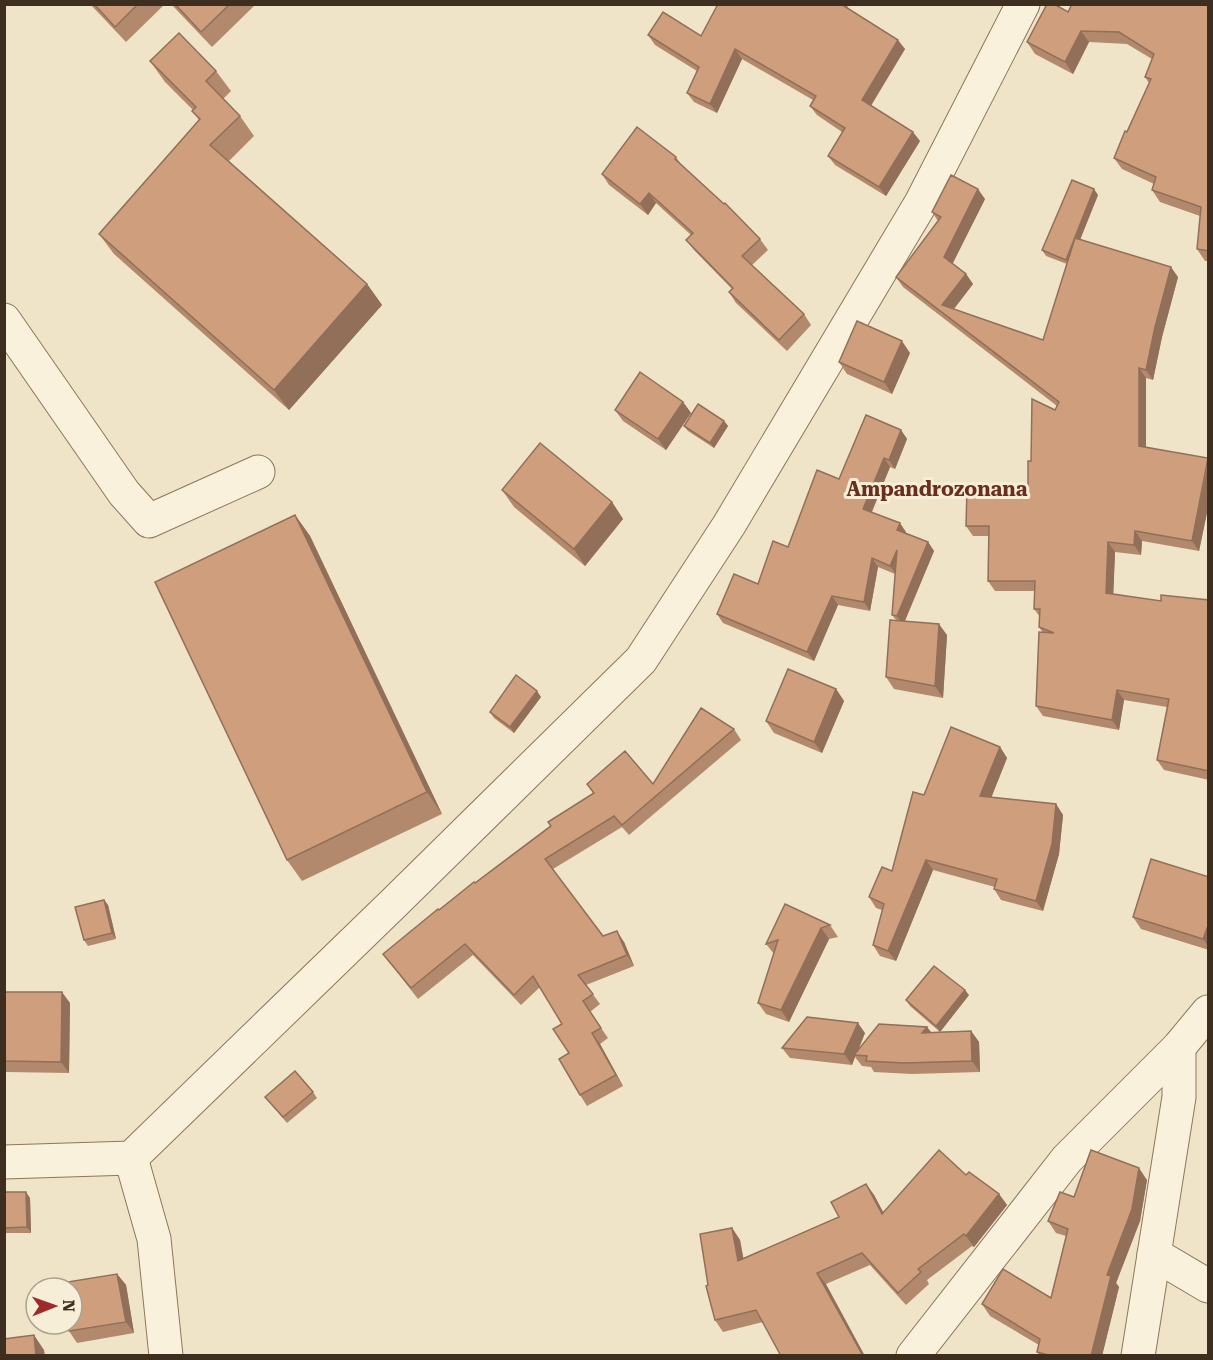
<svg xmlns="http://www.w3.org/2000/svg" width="1213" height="1360" viewBox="0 0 1213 1360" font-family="'Roboto Serif',serif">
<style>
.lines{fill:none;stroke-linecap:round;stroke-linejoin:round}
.minor-casing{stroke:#8d765c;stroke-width:35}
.minor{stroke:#faf1dc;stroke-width:33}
.wall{fill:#b2896c}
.shaded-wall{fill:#916f58}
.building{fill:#cf9f7d;stroke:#916f58;stroke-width:1.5}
.labels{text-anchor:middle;stroke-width:6;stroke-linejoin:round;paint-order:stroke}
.neighbourhood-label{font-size:20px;font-weight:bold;fill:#6b2e1e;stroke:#f7eed8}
</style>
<rect width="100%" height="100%" fill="#f0e4c8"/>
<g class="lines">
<!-- minor casing -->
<g class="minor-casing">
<g id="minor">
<path d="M 4,320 L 124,493 L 149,521 L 258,472"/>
<path d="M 131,1158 L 154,1239 L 166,1356"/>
<path d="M 4,1162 L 131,1158 L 396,901 L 641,660 L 729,525 L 921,203 L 1023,4"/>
<path d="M 1154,1254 L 1208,1286"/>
<path d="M 913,1356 L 1067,1159 L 1179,1047 L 1208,1012"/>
<path d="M 1138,1356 L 1179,1097 L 1179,1047"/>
</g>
</g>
<!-- minor -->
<use href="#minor" class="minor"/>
</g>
<!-- wall -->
<g class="wall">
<path d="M 90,4 L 165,4 L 126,42 Z"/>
<path d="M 171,4 L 256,4 L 212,47 Z"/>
<path d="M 718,4 L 849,4 L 847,8 L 905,49 L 871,106 L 920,141 L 886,196 L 835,165 L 828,156 L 842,132 L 817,115 L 810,106 L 813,100 L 742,59 L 717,113 L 694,102 L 687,93 L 697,71 L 655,45 L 648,35 L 701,36 Z"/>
<path d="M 1209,4 L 1209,261 L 1205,261 L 1197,249 L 1200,216 L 1160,202 L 1152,190 L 1154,184 L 1122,169 L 1114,158 L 1149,83 L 1145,77 L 1152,59 L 1127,44 L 1089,42 L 1073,74 L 1035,54 L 1027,42 L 1068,12 Z"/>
<path d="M 150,61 L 216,71 L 231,91 L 223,99 L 240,116 L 254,136 L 229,161 L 367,284 L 382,305 L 289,410 L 114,254 L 99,234 L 199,120 L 192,111 L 193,110 L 165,82 Z"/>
<path d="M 676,157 L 682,166 L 760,239 L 768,250 L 752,265 L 804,314 L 811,325 L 787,351 L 736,303 L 729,292 L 732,289 L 694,250 L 686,240 L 691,235 L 656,203 L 648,215 L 609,185 L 602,174 Z"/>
<path d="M 1098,195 L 1080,239 L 1178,277 L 1162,337 L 1153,380 L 1146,378 L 1146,447 L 1209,459 L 1209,503 L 1199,551 L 1142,541 L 1141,555 L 1115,552 L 1113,594 L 1161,601 L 1209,600 L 1209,780 L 1164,770 L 1157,760 L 1167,707 L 1124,700 L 1119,730 L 1043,716 L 1036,706 L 1043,633 L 1039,627 L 1040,617 L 1034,609 L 1035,591 L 995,591 L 988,581 L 989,536 L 973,536 L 966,526 L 1028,489 L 1031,461 L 1057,406 L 903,287 L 896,277 L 938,221 L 932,212 L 985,199 L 952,264 L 966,274 L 973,284 L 954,309 L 1043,340 L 1067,264 L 1046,256 L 1042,250 Z"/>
<path d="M 910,353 L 892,394 L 847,374 L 839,362 Z"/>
<path d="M 683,402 L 691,413 L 666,450 L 623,421 L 615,410 Z"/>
<path d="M 724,421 L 728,426 L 714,448 L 688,431 L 684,426 Z"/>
<path d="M 901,430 L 907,439 L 895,469 L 890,467 L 872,512 L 906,532 L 906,533 L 928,542 L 934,551 L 905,621 L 947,635 L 943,698 L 894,689 L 886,677 L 897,621 L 892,615 L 895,574 L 878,567 L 870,611 L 838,605 L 814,661 L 723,623 L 717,614 L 758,584 L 788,547 L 839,479 Z"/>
<path d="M 502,490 L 612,502 L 623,519 L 585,566 L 514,507 Z"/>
<path d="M 295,515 L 310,536 L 442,814 L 302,881 L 287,860 Z"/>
<path d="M 836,689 L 844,701 L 822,753 L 774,733 L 766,721 Z"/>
<path d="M 541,697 L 514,733 L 494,718 L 490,712 Z"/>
<path d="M 734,729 L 741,740 L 629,835 L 622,827 L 553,869 L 603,936 L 624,942 L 634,966 L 586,985 L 600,1004 L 590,1012 L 608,1038 L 600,1044 L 623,1086 L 587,1106 L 580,1095 L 562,1024 L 540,987 L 521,1005 L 473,955 L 418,999 L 383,954 L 439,910 L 593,793 L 587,784 L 653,784 Z"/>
<path d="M 1000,747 L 1007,758 L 991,797 L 1056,804 L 1063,815 L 1059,854 L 1043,911 L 1001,900 L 994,889 L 995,887 L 933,870 L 896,961 L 880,956 L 873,945 L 882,910 L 876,908 L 869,897 L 892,871 L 924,795 Z"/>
<path d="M 1209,877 L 1209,950 L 1141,929 L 1133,917 Z"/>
<path d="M 104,900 L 108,905 L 116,939 L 88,946 L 84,940 Z"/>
<path d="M 830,925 L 838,937 L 829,939 L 789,1022 L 766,1014 L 758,1003 L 774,954 L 766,944 Z"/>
<path d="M 4,992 L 70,1003 L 69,1073 L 6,1072 L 4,1071 Z"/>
<path d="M 969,995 L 940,1032 L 910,1006 L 906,1000 Z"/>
<path d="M 927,1027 L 931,1032 L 971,1031 L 979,1042 L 980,1072 L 912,1074 L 874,1072 L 871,1067 L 862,1066 L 855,1057 L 852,1065 L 790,1058 L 782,1048 L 865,1033 L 859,1048 Z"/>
<path d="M 313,1092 L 317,1098 L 287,1123 L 265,1097 Z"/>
<path d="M 966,1175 L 999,1194 L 1007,1205 L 974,1247 L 972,1246 L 927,1280 L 929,1284 L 906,1305 L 870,1265 L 826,1284 L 763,1322 L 723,1332 L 715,1320 L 708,1285 L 732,1228 L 740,1240 L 743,1258 L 839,1217 L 866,1184 L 874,1195 L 883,1212 Z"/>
<path d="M 1147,1180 L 1140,1221 L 1116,1283 L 1119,1287 L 1102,1356 L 1040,1356 L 1037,1352 L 1039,1345 L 990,1316 L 982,1304 L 1051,1298 L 1066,1236 L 1056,1233 L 1048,1221 L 1074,1197 Z"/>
<path d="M 4,1192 L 30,1198 L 31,1233 L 4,1233 Z"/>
<path d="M 117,1274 L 126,1285 L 134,1333 L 77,1343 L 69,1331 Z"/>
</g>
<!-- shaded-wall -->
<g class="shaded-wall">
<path d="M 1081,31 L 1089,42 L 1073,74 L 1065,62 Z"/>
<path d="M 898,40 L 905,49 L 868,110 L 862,100 Z"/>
<path d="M 735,49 L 742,59 L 717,113 L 710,104 Z"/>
<path d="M 913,132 L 920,141 L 886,196 L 879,187 Z"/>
<path d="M 978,189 L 985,199 L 951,267 L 944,257 Z"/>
<path d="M 1094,189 L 1098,195 L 1070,265 L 1066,260 Z"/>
<path d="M 649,193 L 656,203 L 648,215 L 640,204 Z"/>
<path d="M 1171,267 L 1178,277 L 1162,337 L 1153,380 L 1146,370 L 1155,327 Z"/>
<path d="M 966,274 L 973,284 L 949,315 L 942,305 Z"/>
<path d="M 367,284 L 382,305 L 289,410 L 274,390 Z"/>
<path d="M 902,341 L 910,353 L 892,394 L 884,382 Z"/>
<path d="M 1139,368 L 1146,378 L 1146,456 L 1139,446 Z"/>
<path d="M 683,402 L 691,413 L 666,450 L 658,439 Z"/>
<path d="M 724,421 L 728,426 L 714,448 L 710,443 Z"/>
<path d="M 901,430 L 907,439 L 895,469 L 889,460 Z"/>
<path d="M 884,458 L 890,467 L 869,518 L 863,509 Z"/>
<path d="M 1209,459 L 1209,503 L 1199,551 L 1192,541 Z"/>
<path d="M 612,502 L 623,519 L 585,566 L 574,549 Z"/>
<path d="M 295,515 L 310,536 L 442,814 L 427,792 Z"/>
<path d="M 900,523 L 906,532 L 904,539 L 897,530 Z"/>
<path d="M 1135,531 L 1142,541 L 1141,555 L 1134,545 Z"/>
<path d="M 928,542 L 934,551 L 903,625 L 897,616 Z"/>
<path d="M 1108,542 L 1115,552 L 1113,603 L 1106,593 Z"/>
<path d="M 897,550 L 897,575 L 890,566 Z"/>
<path d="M 872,558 L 878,567 L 870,611 L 864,602 Z"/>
<path d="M 832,596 L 838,605 L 814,661 L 807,652 Z"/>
<path d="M 939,624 L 947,635 L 943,698 L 935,686 Z"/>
<path d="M 836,689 L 844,701 L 822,753 L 814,742 Z"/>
<path d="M 1117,690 L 1124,700 L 1119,730 L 1112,720 Z"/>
<path d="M 537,691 L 541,697 L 514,733 L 510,727 Z"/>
<path d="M 1000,747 L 1007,758 L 988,806 L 980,796 Z"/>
<path d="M 1056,804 L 1063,815 L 1059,854 L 1043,911 L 1036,901 Z"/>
<path d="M 926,860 L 933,870 L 896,961 L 888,951 Z"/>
<path d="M 104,900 L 108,905 L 116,939 L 112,933 Z"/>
<path d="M 1209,923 L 1209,947 L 1203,939 Z"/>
<path d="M 821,928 L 829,939 L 789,1022 L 781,1010 Z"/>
<path d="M 617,931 L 624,942 L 634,966 L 627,955 Z"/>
<path d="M 965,990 L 969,995 L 940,1032 L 936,1026 Z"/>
<path d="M 62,992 L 70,1003 L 69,1073 L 61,1062 Z"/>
<path d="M 858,1023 L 865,1033 L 856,1055 L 854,1055 L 855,1057 L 852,1065 L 844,1054 Z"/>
<path d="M 927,1027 L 935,1038 L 922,1033 Z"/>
<path d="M 971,1031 L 979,1042 L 980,1072 L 972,1061 Z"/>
<path d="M 592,1033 L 600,1044 L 623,1086 L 616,1075 Z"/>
<path d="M 1139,1168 L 1147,1180 L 1140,1221 L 1116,1283 L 1119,1287 L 1102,1356 L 1091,1356 L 1107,1275 Z"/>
<path d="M 866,1184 L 874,1195 L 890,1225 L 882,1214 Z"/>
<path d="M 26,1192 L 30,1198 L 31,1233 L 27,1227 Z"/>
<path d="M 999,1194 L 1007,1205 L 974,1247 L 966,1236 Z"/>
<path d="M 732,1228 L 740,1240 L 746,1272 L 738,1261 Z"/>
<path d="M 817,1273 L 826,1284 L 865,1356 L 863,1356 Z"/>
<path d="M 117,1274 L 126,1285 L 134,1333 L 126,1322 Z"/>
<path d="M 34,1335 L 44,1350 L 45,1356 L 36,1356 Z"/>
</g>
<!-- building -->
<g class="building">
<path d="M 94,4 L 138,4 L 115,27 Z"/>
<path d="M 175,4 L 230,4 L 201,32 Z"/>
<path d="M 718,4 L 841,4 L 898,40 L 862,100 L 913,132 L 879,187 L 828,156 L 845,128 L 810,106 L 816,96 L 735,49 L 710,104 L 687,93 L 699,67 L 648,35 L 663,12 L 701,36 Z"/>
<path d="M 1047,4 L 1054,4 L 1068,12 L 1072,4 L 1209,4 L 1209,251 L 1197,249 L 1201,207 L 1152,190 L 1156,177 L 1114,158 L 1125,131 L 1127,132 L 1151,79 L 1145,77 L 1154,54 L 1119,32 L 1081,31 L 1065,62 L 1027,42 Z"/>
<path d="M 179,33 L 216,71 L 206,81 L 240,116 L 210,145 L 367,284 L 274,390 L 99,234 L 200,119 L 192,111 L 196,107 L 150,61 Z"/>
<path d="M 637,127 L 676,157 L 675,159 L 724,204 L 725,203 L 760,239 L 742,256 L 804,314 L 779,340 L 729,292 L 733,288 L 686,240 L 693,233 L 649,193 L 640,204 L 602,174 Z"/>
<path d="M 951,175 L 978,189 L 944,257 L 966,274 L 942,305 L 1043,340 L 1075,238 L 1171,267 L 1155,327 L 1146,370 L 1139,368 L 1139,446 L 1208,458 L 1192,541 L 1135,531 L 1134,545 L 1108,542 L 1106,593 L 1161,601 L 1161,595 L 1209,600 L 1209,771 L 1157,760 L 1169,699 L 1117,690 L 1112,720 L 1036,706 L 1039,632 L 1054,633 L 1039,627 L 1040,609 L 1034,609 L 1035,581 L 988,581 L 989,526 L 966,526 L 967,488 L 1028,489 L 1028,461 L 1031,461 L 1032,399 L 1055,410 L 1059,402 L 896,277 L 941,217 L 932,212 Z"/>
<path d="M 1072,180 L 1094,189 L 1066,260 L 1042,250 Z"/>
<path d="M 857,321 L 902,341 L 884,382 L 839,362 Z"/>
<path d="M 640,372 L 683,402 L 658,439 L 615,410 Z"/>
<path d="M 698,404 L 724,421 L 710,443 L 684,426 Z"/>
<path d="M 866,415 L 901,430 L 889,460 L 884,458 L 863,509 L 900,523 L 897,530 L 928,542 L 897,616 L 892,615 L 897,550 L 890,566 L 872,558 L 864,602 L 832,596 L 807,652 L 717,614 L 734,574 L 758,584 L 773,541 L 788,547 L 817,470 L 839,479 Z"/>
<path d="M 540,443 L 612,502 L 574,549 L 502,490 Z"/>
<path d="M 295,515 L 427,792 L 287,860 L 155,582 Z"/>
<path d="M 890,620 L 939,624 L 935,686 L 886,677 Z"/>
<path d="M 788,669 L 836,689 L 814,742 L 766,721 Z"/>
<path d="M 516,675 L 537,691 L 510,727 L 490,712 Z"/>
<path d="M 701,708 L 734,729 L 622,825 L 614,816 L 545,859 L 603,936 L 617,931 L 627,955 L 578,975 L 593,994 L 583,1001 L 601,1028 L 592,1033 L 616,1075 L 580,1095 L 559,1059 L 569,1053 L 553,1029 L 562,1024 L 533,976 L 514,995 L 465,944 L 411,988 L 383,954 L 438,909 L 439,910 L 474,882 L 475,883 L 551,826 L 548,822 L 594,793 L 587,784 L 625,751 L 653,784 Z"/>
<path d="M 951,727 L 1000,747 L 980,796 L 1056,804 L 1052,844 L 1036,901 L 994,889 L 997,879 L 926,860 L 888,951 L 873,945 L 884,904 L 869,897 L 882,867 L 892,871 L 913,792 L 924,795 Z"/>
<path d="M 1151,859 L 1209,877 L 1209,923 L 1203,939 L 1133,917 Z"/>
<path d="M 104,900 L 112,933 L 84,940 L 75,907 Z"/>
<path d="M 785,904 L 830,925 L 821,928 L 781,1010 L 758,1003 L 778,940 L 766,944 Z"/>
<path d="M 934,966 L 965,990 L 936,1026 L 906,1000 Z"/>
<path d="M 4,992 L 62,992 L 61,1062 L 4,1061 Z"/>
<path d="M 807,1017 L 858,1023 L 844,1054 L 782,1048 Z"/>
<path d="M 879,1024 L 927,1027 L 922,1033 L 971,1031 L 972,1061 L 904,1063 L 866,1061 L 867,1056 L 854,1055 Z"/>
<path d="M 295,1071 L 313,1092 L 283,1117 L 265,1097 Z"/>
<path d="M 939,1150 L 966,1175 L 969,1172 L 999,1194 L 966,1236 L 964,1234 L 918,1269 L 921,1272 L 898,1293 L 862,1253 L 817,1273 L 863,1356 L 781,1356 L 756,1310 L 715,1320 L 706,1286 L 708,1285 L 700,1234 L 732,1228 L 738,1261 L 839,1217 L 831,1202 L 866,1184 L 882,1214 Z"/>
<path d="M 1091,1150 L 1139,1168 L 1132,1209 L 1107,1275 L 1111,1276 L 1091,1356 L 1052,1356 L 1037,1352 L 1040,1339 L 982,1304 L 1003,1269 L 1051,1298 L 1068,1229 L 1048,1221 L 1060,1192 L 1074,1197 Z"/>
<path d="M 4,1192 L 26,1192 L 27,1227 L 4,1228 Z"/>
<path d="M 117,1274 L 126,1322 L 69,1331 L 68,1324 L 72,1324 L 72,1288 L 62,1288 L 61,1283 Z"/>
<path d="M 34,1335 L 36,1356 L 4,1356 L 4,1339 Z"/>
</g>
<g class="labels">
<!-- neighbourhood labels -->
<g class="neighbourhood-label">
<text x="937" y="496">Ampandrozonana</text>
</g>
</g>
<!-- border -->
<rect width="1213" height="1360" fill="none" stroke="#3d2e20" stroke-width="12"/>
<!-- north arrow -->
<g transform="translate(54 1306) rotate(89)"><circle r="28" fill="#f7eed8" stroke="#ada18e" stroke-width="1.5"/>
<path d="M0-4.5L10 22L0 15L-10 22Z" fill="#9e2a2b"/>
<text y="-9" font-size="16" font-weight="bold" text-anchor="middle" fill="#3d2e20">N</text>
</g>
</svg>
